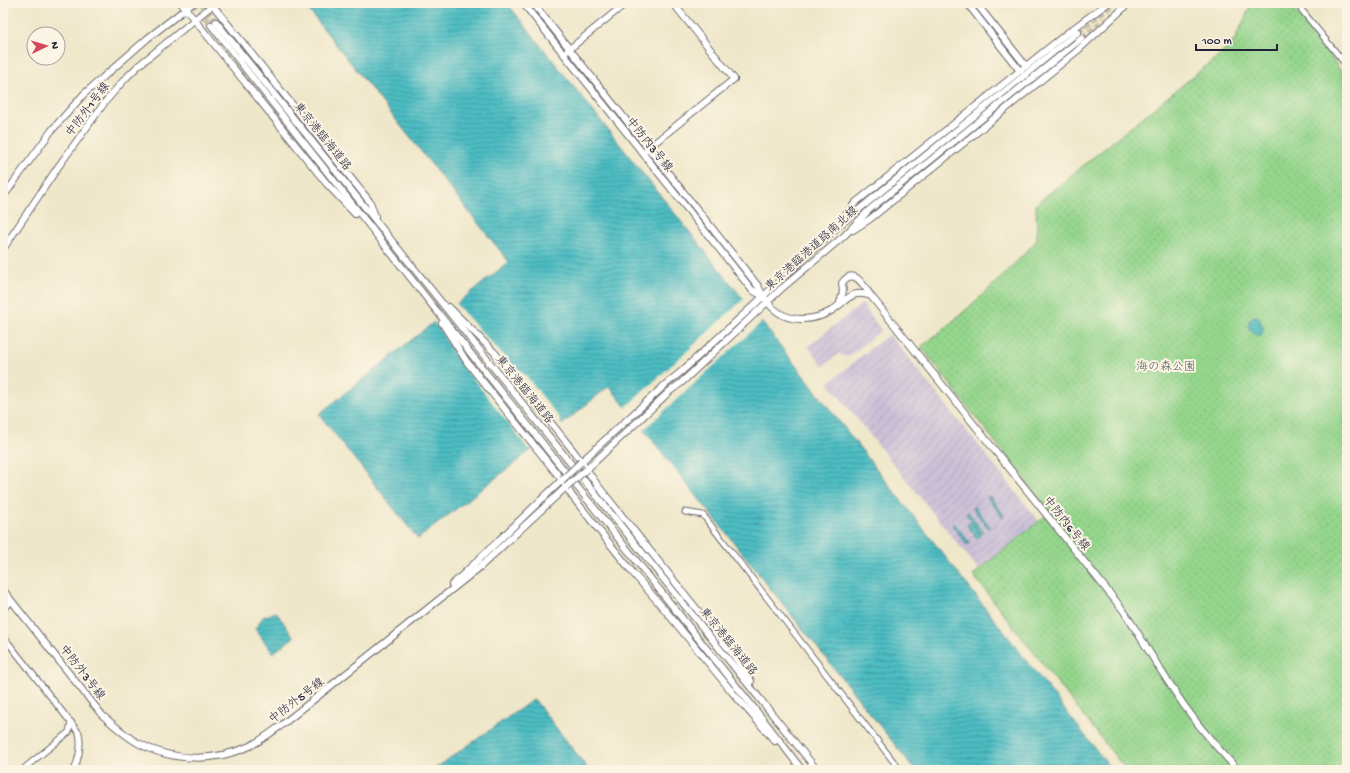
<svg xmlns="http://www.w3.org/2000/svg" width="1350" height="773" viewBox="0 0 1350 773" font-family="'Gochi Hand','Klee One',sans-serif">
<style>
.industrial{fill:url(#industrial-furrows)}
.park{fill:url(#park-dots);stroke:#5b7c64}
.water{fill:url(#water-rules);stroke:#38707f}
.pier{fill:#efe7c9;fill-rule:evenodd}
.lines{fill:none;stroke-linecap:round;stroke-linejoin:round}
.tertiary-tunnel{stroke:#c6c0ad;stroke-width:6;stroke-dasharray:6 3;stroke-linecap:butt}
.minor-casing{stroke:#6a676d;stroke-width:7}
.tertiary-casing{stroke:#6a676d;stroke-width:8}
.minor{stroke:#fff;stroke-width:5}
.tertiary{stroke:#fff;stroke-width:6}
.tertiary-bridge-casing{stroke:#6a676d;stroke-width:8;stroke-linecap:butt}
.tertiary-bridge{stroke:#fff;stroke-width:6}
.labels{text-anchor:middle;stroke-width:4;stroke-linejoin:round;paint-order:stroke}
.street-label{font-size:12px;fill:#22223b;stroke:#fcf5e5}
.park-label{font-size:12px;fill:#445853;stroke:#fcf5e5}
</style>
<defs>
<pattern id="industrial-furrows" width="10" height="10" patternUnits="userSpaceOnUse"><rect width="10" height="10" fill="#cabfd6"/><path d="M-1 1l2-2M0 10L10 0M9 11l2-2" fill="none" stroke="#ada4b9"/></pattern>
<pattern id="park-dots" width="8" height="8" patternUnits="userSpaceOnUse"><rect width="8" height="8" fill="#94d58c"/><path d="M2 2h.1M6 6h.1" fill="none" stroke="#7fb77a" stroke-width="1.8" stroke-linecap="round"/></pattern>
<pattern id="water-rules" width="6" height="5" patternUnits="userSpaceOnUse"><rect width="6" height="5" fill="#4ebdc3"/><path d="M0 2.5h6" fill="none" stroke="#4099a0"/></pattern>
</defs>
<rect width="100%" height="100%" fill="#fcf5e5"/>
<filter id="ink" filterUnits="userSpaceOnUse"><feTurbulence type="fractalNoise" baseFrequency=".025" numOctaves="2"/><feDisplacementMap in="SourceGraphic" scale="8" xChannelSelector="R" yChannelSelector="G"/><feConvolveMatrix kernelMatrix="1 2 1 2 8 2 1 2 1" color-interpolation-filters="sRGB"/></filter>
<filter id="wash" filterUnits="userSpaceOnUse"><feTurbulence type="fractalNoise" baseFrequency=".012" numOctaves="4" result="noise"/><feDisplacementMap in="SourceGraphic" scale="16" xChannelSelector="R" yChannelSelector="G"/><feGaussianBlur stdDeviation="0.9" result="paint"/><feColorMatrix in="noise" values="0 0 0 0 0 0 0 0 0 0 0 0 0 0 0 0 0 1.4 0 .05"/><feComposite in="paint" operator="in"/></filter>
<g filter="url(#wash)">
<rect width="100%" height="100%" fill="#efe7c9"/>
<!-- industrial -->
<g class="industrial">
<path d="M 862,304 L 881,330 L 848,357 L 838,354 L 823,366 L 808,346 Z"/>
<path d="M 889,334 L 1039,521 L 979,570 L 828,383 Z"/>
</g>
<!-- park -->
<path class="park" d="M 1252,3 L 1289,3 L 1322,44 L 1347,80 L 1347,770 L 1126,770 L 973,575 L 1050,512 L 921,347 C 963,314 1002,279 1037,240 L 1036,204 L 1228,48 L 1235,39 Z"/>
<!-- water -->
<g class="water">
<path d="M 303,3 L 507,3 L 771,334 L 1112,770 L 915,770 L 609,386 L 530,451 L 418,539 L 319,414 L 509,262 Z"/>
<path d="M 1253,316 L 1259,317 L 1262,326 L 1264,326 L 1262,332 L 1262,336 L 1257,335 L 1249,329 L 1249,321 Z"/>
<path d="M 989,496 L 1004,515 L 1002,517 L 987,497 Z"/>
<path d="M 975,507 L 990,527 L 988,528 L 973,509 Z"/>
<path d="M 968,512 L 984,532 L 981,533 L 966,514 Z"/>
<path d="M 971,522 L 981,535 L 977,538 L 967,525 Z"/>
<path d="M 954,523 L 970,543 L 967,545 L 952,525 Z"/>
<path d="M 276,612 L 294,637 L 273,653 L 255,629 L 263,617 Z"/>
<path d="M 534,699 L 589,770 L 433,770 Z"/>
</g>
<!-- pier -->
<g class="pier">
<path d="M 745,298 L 763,321 L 642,431 L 624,409 Z"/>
<path d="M 455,303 L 509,362 L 526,376 L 561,420 L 559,421 L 563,426 L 534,450 L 532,448 L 529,450 L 455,355 L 440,330 L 433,321 ZM 492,354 L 549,425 L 548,425 L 491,355 Z"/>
</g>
</g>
<g filter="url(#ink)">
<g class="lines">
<!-- tertiary-tunnel -->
<g class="tertiary-tunnel">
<path d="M 193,3 L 211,25"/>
<path d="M 201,3 L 216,22"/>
<path d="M 1078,32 L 1114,3"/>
<path d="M 1082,38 L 1114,14"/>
</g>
<!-- minor casing -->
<g class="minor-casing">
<g id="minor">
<path d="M 1296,3 L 1347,66"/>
<path d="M 685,512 L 703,515 L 900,770"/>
<path d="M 3,609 L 12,601"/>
<path d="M 3,636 L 79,733 C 82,746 79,758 74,770"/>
<path d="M 22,770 L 69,732 L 71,722"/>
</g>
</g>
<!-- tertiary casing -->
<g class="tertiary-casing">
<g id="tertiary">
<path d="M 181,3 L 327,184 L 355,214"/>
<path d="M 211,3 L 370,202 L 375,216"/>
<path d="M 523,3 L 752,290 L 763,296"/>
<path d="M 533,3 L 758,286 C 762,295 769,306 778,312 C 793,323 816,320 831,311 C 846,302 851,288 871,296"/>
<path d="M 967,3 L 1020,71"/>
<path d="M 976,3 L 1026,66"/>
<path d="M 216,22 L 817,770"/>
<path d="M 211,25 L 432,305 L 769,727 L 802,770"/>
<path d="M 567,51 L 626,3"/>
<path d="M 647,149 L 734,79 L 673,3"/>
<path d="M 3,197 L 52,130 L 84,94 L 148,38 L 193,3"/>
<path d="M 842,220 L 855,203 L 1066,34 L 1108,3"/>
<path d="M 853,230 L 870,219 L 1077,51 L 1129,3"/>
<path d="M 3,249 L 58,167 L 105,102 L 124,80 L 138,66 L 215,3"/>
<path d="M 840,303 L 843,291 L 842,283 C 854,266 864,286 871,296 L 1123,610 C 1139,634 1153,659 1169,683 C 1189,715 1212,743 1238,770"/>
<path d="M 449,307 L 494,352 L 512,374 L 575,453 L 598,486 L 732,653 L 751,681"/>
<path d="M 442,323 L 467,362 L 562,480 L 572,496 L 633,573 L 665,610 L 733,693 L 775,741"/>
<path d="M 581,462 L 666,384 L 682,371 L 753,306 L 836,228 L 1078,32"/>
<path d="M 587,469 L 670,391 L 681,383 L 781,289 L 844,236 L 869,210 L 1082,38"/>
<path d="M 452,585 L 562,480"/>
<path d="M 3,590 L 102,715 C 114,725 125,736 138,743 C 173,762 215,762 250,746 C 262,740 272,732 283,724 L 480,567 L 566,487"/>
</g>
</g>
<!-- minor -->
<use href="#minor" class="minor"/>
<!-- tertiary -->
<use href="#tertiary" class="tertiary"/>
<!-- tertiary-bridge casing -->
<g class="tertiary-bridge-casing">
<g id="tertiary-bridge">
<path d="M 562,480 L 581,462"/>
<path d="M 566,487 L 587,469"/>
</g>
</g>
<!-- tertiary-bridge -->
<use href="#tertiary-bridge" class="tertiary-bridge"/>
</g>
</g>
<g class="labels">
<!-- street labels -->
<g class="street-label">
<text transform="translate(87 109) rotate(-53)" y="4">中防外1号線</text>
<text transform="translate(323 136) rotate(51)" y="4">東京港臨海道路</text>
<text transform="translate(650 144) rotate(51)" y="4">中防内3号線</text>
<text transform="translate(811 248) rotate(-42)" y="4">東京港臨港道路南北線</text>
<text transform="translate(525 389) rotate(51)" y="4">東京港臨海道路</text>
<text transform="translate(1067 523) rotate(51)" y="4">中防内6号線</text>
<text transform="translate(729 641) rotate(51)" y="4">東京港臨海道路</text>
<text transform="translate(83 672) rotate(52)" y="4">中防外3号線</text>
<text transform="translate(296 700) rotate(-38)" y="4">中防外5号線</text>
</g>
<!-- park labels -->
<g class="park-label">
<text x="1166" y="370">海の森公園</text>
</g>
</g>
<!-- margin -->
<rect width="1350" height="773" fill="none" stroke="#fcf5e5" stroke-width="16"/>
<!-- north arrow -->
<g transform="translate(46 46) rotate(85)"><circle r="19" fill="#fcf5e5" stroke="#a5a1a1"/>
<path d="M0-3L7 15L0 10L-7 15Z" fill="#d1495b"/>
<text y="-6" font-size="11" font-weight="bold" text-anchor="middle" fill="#22223b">N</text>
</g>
<!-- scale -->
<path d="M1196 44v6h81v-6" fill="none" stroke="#22223b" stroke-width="2"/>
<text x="1202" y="44" font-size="12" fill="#22223b" stroke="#fcf5e5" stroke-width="3" paint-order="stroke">100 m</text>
</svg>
